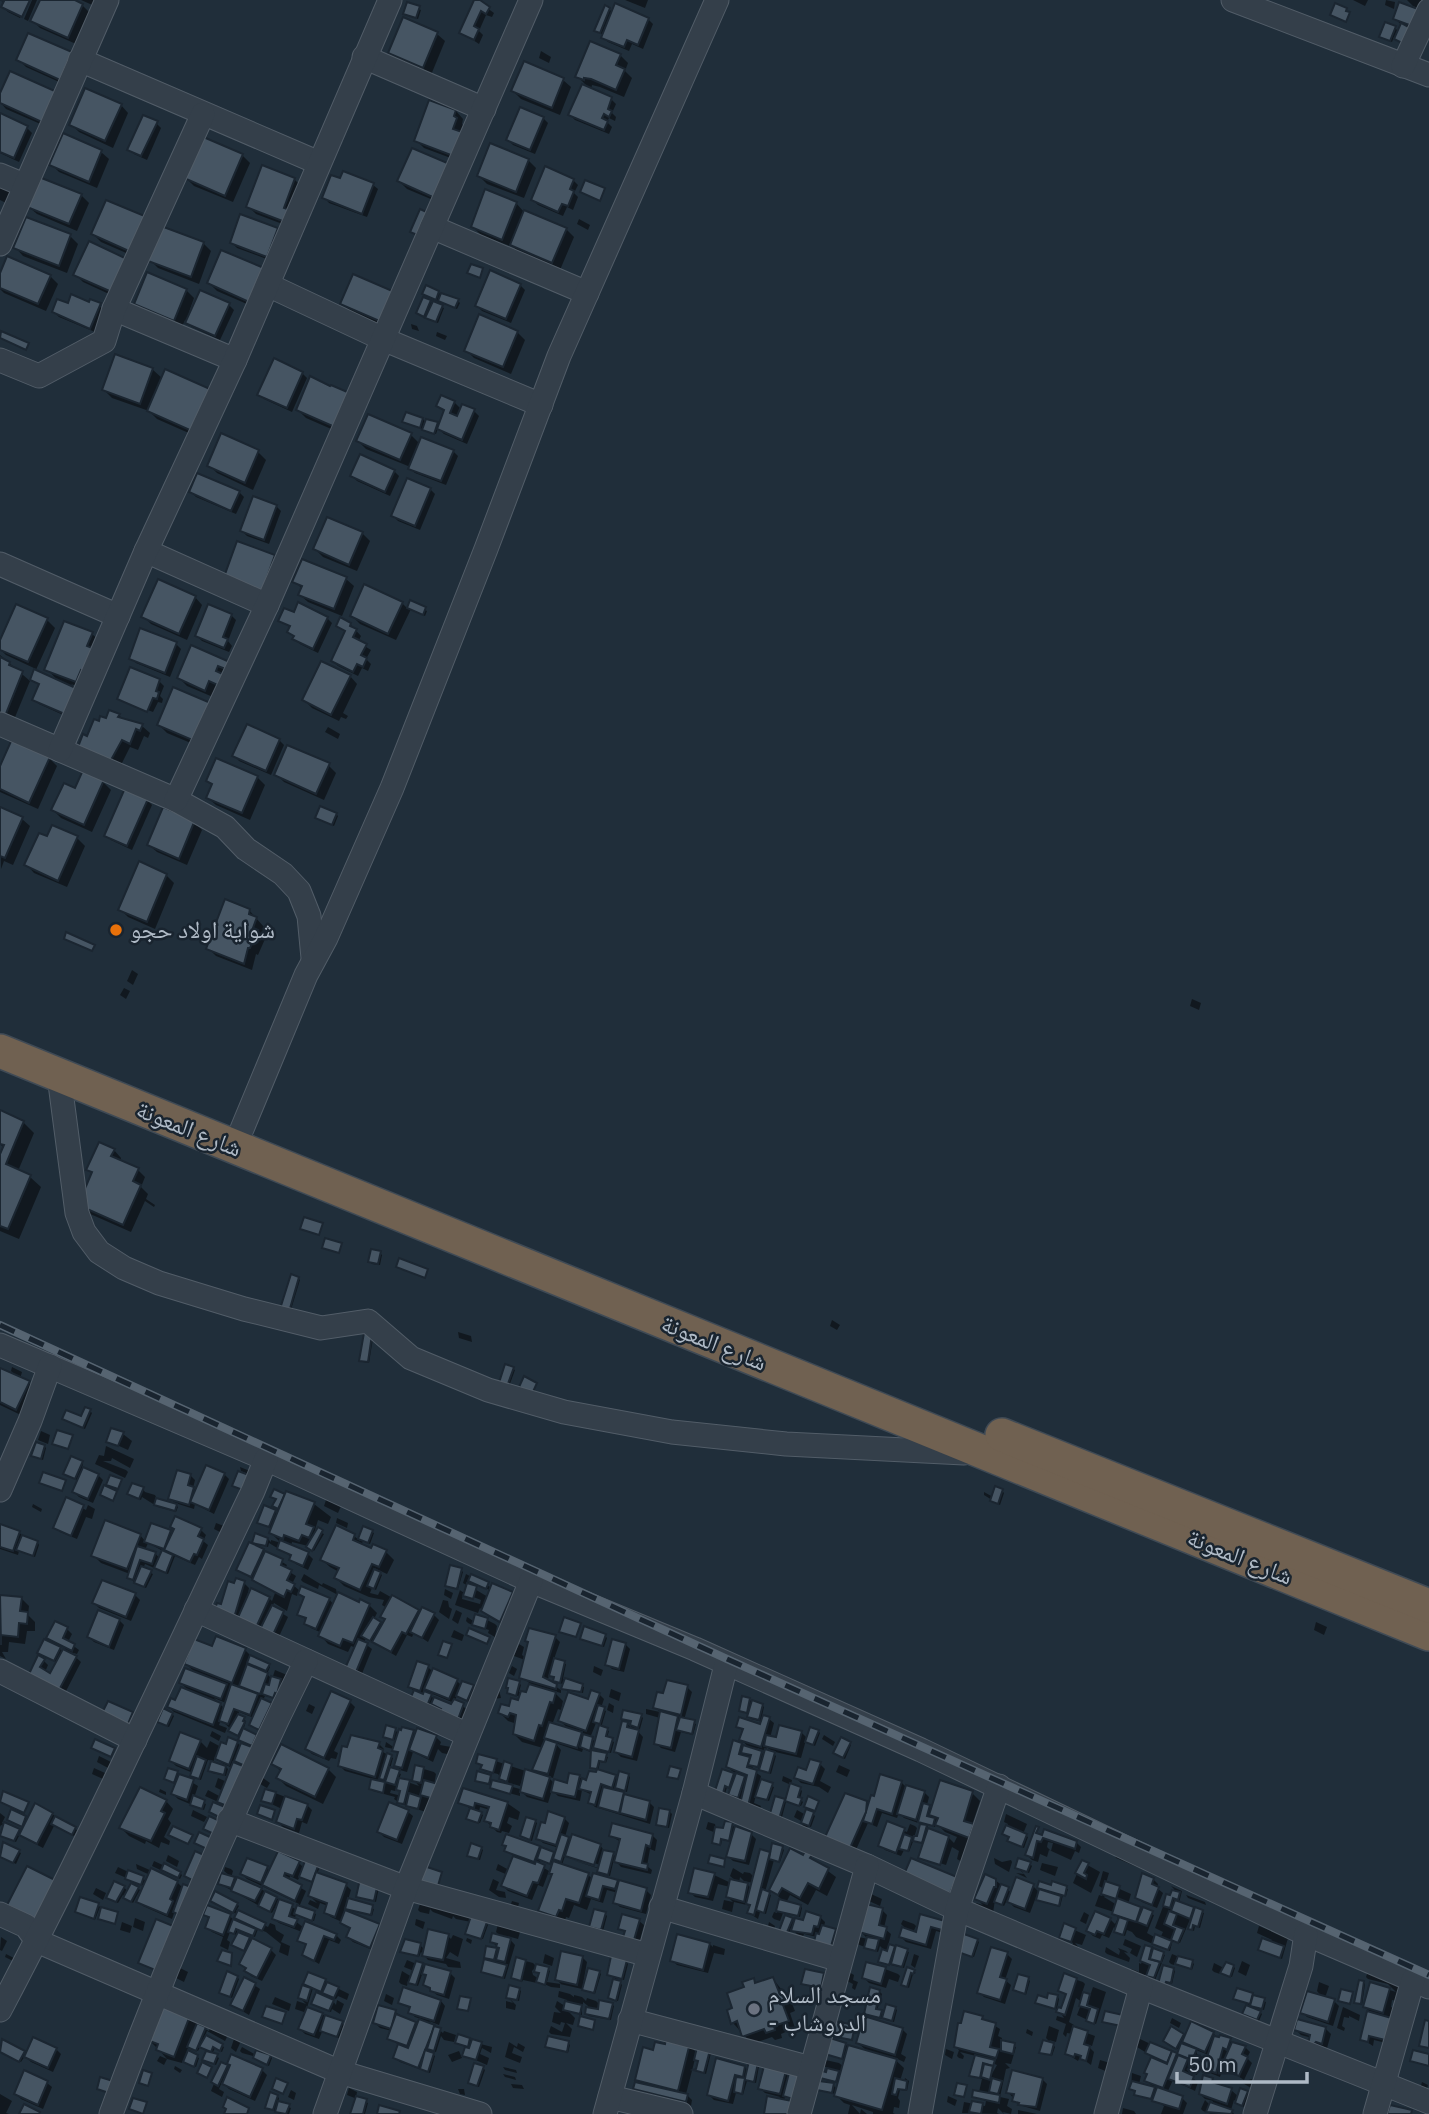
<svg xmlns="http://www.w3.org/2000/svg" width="1429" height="2114" viewBox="0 0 1429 2114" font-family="'IBM Plex Sans','Noto Naskh Arabic',sans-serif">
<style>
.shadow{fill:#0007;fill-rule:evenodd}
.building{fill:#465563;stroke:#1b2631;stroke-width:2}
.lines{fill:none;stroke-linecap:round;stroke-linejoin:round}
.minor-casing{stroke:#525d68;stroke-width:25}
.highway-casing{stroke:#3f4a55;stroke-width:36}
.minor{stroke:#343f4a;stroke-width:23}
.highway{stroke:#706151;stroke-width:33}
.rail-casing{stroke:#566471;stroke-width:8}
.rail{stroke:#19242f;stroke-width:5;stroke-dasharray:16;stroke-linecap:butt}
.food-dot{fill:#e8710a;stroke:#19242f;stroke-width:2.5}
.worship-dot{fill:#6b7280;stroke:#19242f;stroke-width:2.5}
.labels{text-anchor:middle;stroke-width:5;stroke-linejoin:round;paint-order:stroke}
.poi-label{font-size:24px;fill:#afbac6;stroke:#19242f;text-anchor:start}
.street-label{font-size:24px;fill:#afbac6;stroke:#19242f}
</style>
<rect width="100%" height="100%" fill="#202e3a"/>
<!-- shadow -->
<g class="shadow">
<path d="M 0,0 L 28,0 L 20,18 L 8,12 L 3,7 L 5,3 Z"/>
<path d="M 32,0 L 37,0 L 28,21 L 24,19 Z"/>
<path d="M 41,0 L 71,0 L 82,5 L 90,13 L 76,44 L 40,28 L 32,20 Z"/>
<path d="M 81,0 L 111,0 L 106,11 Z"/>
<path d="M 476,0 L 494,13 L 492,17 L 486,15 L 479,31 L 483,35 L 479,44 L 461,32 Z"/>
<path d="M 625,0 L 648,0 L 645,8 Z"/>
<path d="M 1353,0 L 1368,0 L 1365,6 Z"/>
<path d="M 1386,0 L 1395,2 L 1394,9 L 1385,5 Z"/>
<path d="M 1407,0 L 1429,0 L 1426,11 L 1413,6 L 1422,15 L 1417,30 L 1406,26 L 1405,44 L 1394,37 L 1392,42 L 1383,38 L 1395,28 L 1399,32 L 1402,25 L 1395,19 L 1417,10 Z"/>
<path d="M 408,4 L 421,10 L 418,19 L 407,15 Z"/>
<path d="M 609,9 L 613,13 L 648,19 L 653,24 L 643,49 L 632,44 L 629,51 L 608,42 L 603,37 L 604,35 L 596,31 Z"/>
<path d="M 437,34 L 445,41 L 431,75 L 398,61 L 390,53 Z"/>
<path d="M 29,35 L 68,86 L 26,67 L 18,59 Z"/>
<path d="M 541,51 L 551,57 L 549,63 L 539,58 Z"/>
<path d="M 620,55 L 628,63 L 625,71 L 632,78 L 624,97 L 600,87 L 592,85 L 591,90 L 577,76 Z"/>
<path d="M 11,73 L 52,129 L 6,109 L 0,102 L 0,97 Z"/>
<path d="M 563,80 L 571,87 L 560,115 L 521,99 L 513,91 Z"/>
<path d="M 611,99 L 616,104 L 612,113 L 616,117 L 615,121 L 609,118 L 607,122 L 612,127 L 609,134 L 575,120 L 570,115 Z"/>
<path d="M 121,105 L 128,113 L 113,148 L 79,132 L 71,124 Z"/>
<path d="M 456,111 L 463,119 L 462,124 L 464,127 L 464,163 L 424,148 L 416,140 Z"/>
<path d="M 0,115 L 27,128 L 32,133 L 19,162 L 0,153 Z"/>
<path d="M 543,118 L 548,123 L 535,154 L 513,145 L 508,140 Z"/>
<path d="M 156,123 L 161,128 L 147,160 L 134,154 L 129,149 Z"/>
<path d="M 412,151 L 445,205 L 407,189 L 399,181 Z"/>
<path d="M 101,152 L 109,159 L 97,188 L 59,172 L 51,164 Z"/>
<path d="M 242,155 L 250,163 L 233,202 L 194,186 L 186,178 Z"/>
<path d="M 528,160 L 536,168 L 524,198 L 487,184 L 479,176 Z"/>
<path d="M 294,179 L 302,187 L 293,228 L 256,214 L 248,206 Z"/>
<path d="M 573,180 L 578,185 L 574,193 L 578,197 L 573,210 L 567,207 L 563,216 L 538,205 L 533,200 Z"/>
<path d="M 373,185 L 378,189 L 367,217 L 329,203 L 325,198 Z"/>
<path d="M 0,186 L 12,191 L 12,206 L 0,200 Z"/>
<path d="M 81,195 L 89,203 L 77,231 L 37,214 L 29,207 Z"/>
<path d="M 516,203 L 524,212 L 566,229 L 574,237 L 560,270 L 519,253 L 511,244 L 510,246 L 481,235 L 473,227 Z"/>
<path d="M 27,219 L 70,236 L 78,244 L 67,273 L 23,256 L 16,248 Z"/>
<path d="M 146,219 L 140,259 L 101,242 L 93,234 Z"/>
<path d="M 579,219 L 590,225 L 588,230 L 577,224 Z"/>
<path d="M 277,229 L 282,234 L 272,261 L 237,248 L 232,243 Z"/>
<path d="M 203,243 L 211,251 L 199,284 L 158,268 L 150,260 Z"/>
<path d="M 90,244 L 122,300 L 83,282 L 75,274 Z"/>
<path d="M 50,276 L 58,284 L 46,311 L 4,293 L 0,289 L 0,277 Z"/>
<path d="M 354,276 L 392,329 L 350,311 L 342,303 Z"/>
<path d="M 271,278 L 258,309 L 217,291 L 209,283 Z"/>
<path d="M 520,285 L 525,290 L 511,323 L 482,311 L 477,306 Z"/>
<path d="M 186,290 L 194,298 L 189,312 L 192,313 L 229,305 L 234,310 L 220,340 L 192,327 L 185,320 L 182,327 L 144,311 L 136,303 Z"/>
<path d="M 438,292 L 442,296 L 458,301 L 460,303 L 457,309 L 426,296 Z"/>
<path d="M 91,301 L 105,310 L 95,332 L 59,317 L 54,312 L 69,306 L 90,304 Z"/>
<path d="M 430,302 L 444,308 L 438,323 L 420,315 Z"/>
<path d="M 411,324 L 417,326 L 419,331 L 412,329 Z"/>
<path d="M 437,332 L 447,336 L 445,340 L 436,336 Z"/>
<path d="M 517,332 L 525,340 L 511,374 L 474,358 L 466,350 Z"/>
<path d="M 152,369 L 163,379 L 200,438 L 157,419 L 149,411 L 112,398 L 104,390 Z"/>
<path d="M 302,373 L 307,378 L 292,412 L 264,399 L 259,394 Z"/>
<path d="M 311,378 L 345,435 L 306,418 L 298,410 Z"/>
<path d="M 442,397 L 454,402 L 462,410 L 474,411 L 479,416 L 467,444 L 444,434 L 438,428 L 436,434 L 406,423 L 423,419 L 426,423 L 437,424 L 440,427 L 445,412 L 438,406 Z"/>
<path d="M 410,434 L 420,444 L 453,451 L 458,456 L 446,485 L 415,473 L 408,466 L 366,449 L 358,441 Z"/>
<path d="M 222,436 L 258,452 L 266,460 L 253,490 L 217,473 L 209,465 Z"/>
<path d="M 394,471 L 399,476 L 390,496 L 357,481 L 352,476 Z"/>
<path d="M 430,489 L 435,494 L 420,530 L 398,521 L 393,516 Z"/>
<path d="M 191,492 L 239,492 L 244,497 L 236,514 L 196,497 Z"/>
<path d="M 276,506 L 281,511 L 269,544 L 247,536 L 242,531 Z"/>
<path d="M 362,533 L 370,541 L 357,571 L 323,557 L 315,549 Z"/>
<path d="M 346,579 L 354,586 L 342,616 L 308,602 L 300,595 L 302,589 L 295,581 Z"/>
<path d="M 195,597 L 202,605 L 187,640 L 151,624 L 143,616 Z"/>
<path d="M 402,603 L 408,609 L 411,603 L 427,611 L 425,616 L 411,609 L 396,640 L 360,624 L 352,616 Z"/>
<path d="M 209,606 L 231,615 L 236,620 L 228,641 L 232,646 L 229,652 L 202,641 L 197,636 Z"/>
<path d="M 294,614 L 327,618 L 332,623 L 318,653 L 300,644 L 289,632 L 291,628 L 280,620 Z"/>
<path d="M 47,620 L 55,628 L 35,672 L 59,682 L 47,669 L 92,634 L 100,641 L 84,689 L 71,684 L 82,695 L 72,719 L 39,704 L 34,699 L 40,686 L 32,679 L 36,669 L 6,655 L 0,649 L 0,644 Z"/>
<path d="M 350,624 L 361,636 L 358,642 L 371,650 L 366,659 L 371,664 L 368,671 L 362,668 L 358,676 L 338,666 L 333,661 L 346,632 L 338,626 Z"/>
<path d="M 176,644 L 181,649 L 170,677 L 136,663 L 131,658 Z"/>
<path d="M 192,648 L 231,664 L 213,697 L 187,686 L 179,678 Z"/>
<path d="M 0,655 L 30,681 L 13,722 L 0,717 Z"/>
<path d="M 350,676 L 357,684 L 343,713 L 348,716 L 346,719 L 341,717 L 339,721 L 312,708 L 304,700 Z"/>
<path d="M 159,681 L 164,686 L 160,696 L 163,699 L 162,703 L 158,702 L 153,712 L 122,700 L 122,702 L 119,699 Z"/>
<path d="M 220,714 L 205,749 L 167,733 L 159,725 Z"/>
<path d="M 119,715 L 124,721 L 142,726 L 150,733 L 148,738 L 144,736 L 138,750 L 130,747 L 120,767 L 88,755 L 88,738 L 107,721 Z"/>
<path d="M 328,727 L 340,734 L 338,739 L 325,732 Z"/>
<path d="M 279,740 L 284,745 L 271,775 L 239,761 L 235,756 Z"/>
<path d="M 49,758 L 57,766 L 38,809 L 0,792 L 0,770 Z"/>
<path d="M 328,765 L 336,773 L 324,800 L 284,782 L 276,774 Z"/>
<path d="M 83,773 L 103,782 L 111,790 L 92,832 L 61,818 L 53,810 L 75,790 Z"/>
<path d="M 257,777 L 265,785 L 250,820 L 216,805 L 208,798 L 213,786 L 208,781 Z"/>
<path d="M 147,800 L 152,805 L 132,850 L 111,840 L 106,835 Z"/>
<path d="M 0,809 L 22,819 L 30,826 L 13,865 L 4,861 L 1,869 Z"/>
<path d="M 336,814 L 338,816 L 334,826 L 317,818 Z"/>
<path d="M 194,822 L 202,830 L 187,865 L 157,852 L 149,845 Z"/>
<path d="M 53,827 L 77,838 L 85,846 L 67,887 L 34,873 L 27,865 L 48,839 Z"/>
<path d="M 166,875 L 174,883 L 155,929 L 128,917 L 120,909 Z"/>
<path d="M 249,910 L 264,927 L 261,935 L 265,939 L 258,955 L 256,954 L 252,970 L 216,956 L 208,948 Z"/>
<path d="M 132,970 L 138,974 L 133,985 L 127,981 Z"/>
<path d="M 124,988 L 130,991 L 126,999 L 120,995 Z"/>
<path d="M 1192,999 L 1201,1003 L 1199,1010 L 1190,1006 Z"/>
<path d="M 0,1112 L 23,1122 L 34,1133 L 18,1171 L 30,1177 L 41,1187 L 19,1239 L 0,1231 L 0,1159 L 4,1148 L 0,1144 Z"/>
<path d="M 114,1150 L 121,1158 L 120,1162 L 138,1170 L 145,1177 L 141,1187 L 148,1194 L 146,1199 L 155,1205 L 154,1207 L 145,1201 L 131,1232 L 88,1213 L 80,1205 L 93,1174 L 88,1169 Z"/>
<path d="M 380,1253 L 382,1255 L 380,1265 L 372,1264 L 370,1262 Z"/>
<path d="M 298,1278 L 300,1280 L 290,1313 L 284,1311 Z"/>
<path d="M 832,1320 L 840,1325 L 837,1330 L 830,1326 Z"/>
<path d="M 374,1332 L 369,1363 L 363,1362 L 361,1360 Z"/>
<path d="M 458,1332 L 471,1336 L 472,1342 L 459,1338 Z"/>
<path d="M 12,1367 L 22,1372 L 20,1379 L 29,1383 L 37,1391 L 25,1417 L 0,1405 L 0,1369 L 17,1377 L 11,1371 Z"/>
<path d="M 513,1369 L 515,1370 L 507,1392 L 501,1390 Z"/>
<path d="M 90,1411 L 92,1413 L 85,1429 L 64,1419 L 82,1419 Z"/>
<path d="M 41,1431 L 50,1435 L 48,1444 L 38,1440 Z"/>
<path d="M 123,1434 L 132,1441 L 128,1450 L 108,1441 Z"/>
<path d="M 44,1446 L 46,1448 L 43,1460 L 33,1455 Z"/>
<path d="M 106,1446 L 134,1459 L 130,1468 L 112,1458 L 111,1461 L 103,1461 L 126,1470 L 128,1472 L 125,1478 L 95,1464 L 99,1455 L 104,1456 Z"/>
<path d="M 82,1462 L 83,1464 L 82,1468 L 98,1475 L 103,1480 L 93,1503 L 79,1497 L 74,1492 L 79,1481 L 65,1474 Z"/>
<path d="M 240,1467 L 250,1471 L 251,1475 L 241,1471 Z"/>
<path d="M 224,1474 L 229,1479 L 214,1514 L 195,1504 L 194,1509 L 175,1503 L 170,1498 L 190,1475 L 195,1480 L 193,1488 L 197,1492 Z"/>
<path d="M 143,1489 L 145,1492 L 155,1495 L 157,1499 L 176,1505 L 178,1507 L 176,1512 L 158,1507 L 142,1497 L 141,1500 L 129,1494 Z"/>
<path d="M 274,1491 L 314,1504 L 331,1517 L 328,1524 L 318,1520 L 315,1530 L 324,1534 L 314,1551 L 308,1546 L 292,1542 L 291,1547 L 308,1554 L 313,1559 L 308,1570 L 296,1564 L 291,1559 L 292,1557 L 269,1543 L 268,1547 L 254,1542 L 268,1539 L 271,1542 L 271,1540 L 281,1543 L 271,1533 L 273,1529 L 261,1524 L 275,1512 L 279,1515 L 281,1509 L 276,1508 L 277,1500 L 272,1497 Z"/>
<path d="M 1002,1491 L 1004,1493 L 1000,1505 L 984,1495 L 984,1492 L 993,1497 Z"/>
<path d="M 67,1500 L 86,1510 L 88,1505 L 95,1509 L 92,1519 L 86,1517 L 77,1539 L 60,1532 L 55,1527 Z"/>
<path d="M 326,1500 L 341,1506 L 338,1513 L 324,1506 Z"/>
<path d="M 33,1504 L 42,1509 L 41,1512 L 32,1507 Z"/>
<path d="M 337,1518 L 348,1523 L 347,1528 L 336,1523 Z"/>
<path d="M 216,1523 L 224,1526 L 224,1534 L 214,1529 Z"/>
<path d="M 364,1528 L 374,1533 L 370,1544 L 363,1541 L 361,1546 L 386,1552 L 394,1560 L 387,1574 L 374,1568 L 382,1575 L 376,1590 L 372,1588 L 370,1593 L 378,1595 L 380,1591 L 421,1614 L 434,1615 L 439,1620 L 428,1642 L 414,1633 L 412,1637 L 407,1635 L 396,1656 L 366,1638 L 364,1643 L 372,1649 L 359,1681 L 350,1677 L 356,1648 L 351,1646 L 348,1652 L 328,1644 L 321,1636 L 322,1633 L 311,1628 L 306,1623 L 307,1620 L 299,1614 L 305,1599 L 298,1592 L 297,1596 L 292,1594 L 287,1611 L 274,1603 L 272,1607 L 288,1617 L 276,1643 L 265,1638 L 222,1606 L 236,1585 L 244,1583 L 249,1588 L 247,1597 L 269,1598 L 272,1601 L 275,1593 L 238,1570 L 263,1550 L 287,1565 L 285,1569 L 296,1576 L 292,1584 L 301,1592 L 329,1599 L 334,1605 L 338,1595 L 319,1585 L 318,1589 L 303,1582 L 301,1580 L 304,1574 L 322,1585 L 323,1583 L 336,1589 L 337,1594 L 360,1604 L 369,1605 L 377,1613 L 374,1619 L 383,1626 L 386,1620 L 383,1617 L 387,1608 L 382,1605 L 384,1600 L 369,1597 L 344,1586 L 336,1578 L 339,1572 L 330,1567 L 322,1560 L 354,1536 L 360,1541 Z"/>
<path d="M 0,1530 L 19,1532 L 24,1538 L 38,1543 L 39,1545 L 35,1557 L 19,1551 L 18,1555 L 0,1549 Z"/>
<path d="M 201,1530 L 206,1535 L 203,1541 L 208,1545 L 202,1559 L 199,1557 L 195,1565 L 175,1556 L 168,1574 L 145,1564 L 143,1569 L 153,1574 L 146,1588 L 134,1582 L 129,1577 L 130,1574 L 101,1563 L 93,1555 L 140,1535 L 146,1542 L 170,1532 L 173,1535 ZM 148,1543 L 163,1551 L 160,1559 L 155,1553 L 145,1550 Z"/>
<path d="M 461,1570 L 463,1572 L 458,1589 L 466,1594 L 468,1586 L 463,1583 L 466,1574 L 492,1588 L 512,1593 L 517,1598 L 505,1626 L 488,1616 L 480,1608 L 478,1613 L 455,1605 L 460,1590 L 446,1585 ZM 470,1580 L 491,1591 L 488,1597 L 468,1585 ZM 463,1593 L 481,1600 L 480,1604 L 462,1599 Z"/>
<path d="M 445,1589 L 453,1593 L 451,1599 L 444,1595 Z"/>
<path d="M 135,1595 L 140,1600 L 131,1621 L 99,1608 L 94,1603 Z"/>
<path d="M 0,1597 L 21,1598 L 29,1606 L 28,1615 L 35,1622 L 35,1631 L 27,1631 L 25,1644 L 9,1642 L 8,1652 L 2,1652 L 6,1659 L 0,1656 Z"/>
<path d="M 443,1600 L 448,1601 L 449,1607 L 452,1609 L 449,1619 L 439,1612 Z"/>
<path d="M 456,1610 L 462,1613 L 458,1624 L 452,1620 Z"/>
<path d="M 467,1617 L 475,1622 L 487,1620 L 495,1624 L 497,1626 L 495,1637 L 488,1633 L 489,1630 L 476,1626 L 472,1623 L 472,1625 L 468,1623 L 466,1621 Z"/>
<path d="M 119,1620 L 124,1625 L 114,1650 L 94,1642 L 89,1637 Z"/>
<path d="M 1316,1622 L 1327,1627 L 1324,1635 L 1314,1630 Z"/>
<path d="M 67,1629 L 72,1634 L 68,1642 L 79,1650 L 77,1654 L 70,1652 L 81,1662 L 64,1695 L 30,1676 L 43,1660 L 48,1665 L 45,1672 L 51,1675 L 58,1663 L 41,1655 L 59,1647 L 63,1652 L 65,1648 L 55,1644 L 49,1637 Z"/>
<path d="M 454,1630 L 464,1635 L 462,1641 L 451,1637 Z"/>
<path d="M 605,1636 L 607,1638 L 604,1647 L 584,1640 Z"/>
<path d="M 555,1637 L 560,1642 L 554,1659 L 566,1664 L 563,1679 L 584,1687 L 583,1693 L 565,1690 L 564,1684 L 557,1683 L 555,1678 L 550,1674 L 547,1681 L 561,1690 L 561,1693 L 553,1691 L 563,1701 L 561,1710 L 558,1709 L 552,1725 L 570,1730 L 560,1721 L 599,1694 L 604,1699 L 601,1708 L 606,1711 L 601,1728 L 609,1731 L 607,1738 L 614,1742 L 611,1753 L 597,1749 L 593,1745 L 591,1752 L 608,1757 L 606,1763 L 600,1762 L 598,1772 L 615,1777 L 618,1780 L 628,1775 L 630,1777 L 627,1792 L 617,1789 L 617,1793 L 649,1802 L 654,1807 L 650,1824 L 595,1807 L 590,1802 L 592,1795 L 582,1790 L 580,1801 L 558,1796 L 552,1790 L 548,1803 L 527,1797 L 522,1792 L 527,1779 L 523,1776 L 520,1786 L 503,1781 L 498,1774 L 484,1771 L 483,1766 L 478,1763 L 480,1756 L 541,1776 L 534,1769 L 543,1748 L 522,1742 L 514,1734 L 517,1724 L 508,1721 L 500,1713 L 519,1702 L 521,1697 L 509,1693 L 519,1683 L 521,1685 L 519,1692 L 527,1694 L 531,1684 L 521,1677 L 525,1660 L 514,1656 L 519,1644 L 524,1647 L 522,1655 L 526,1658 ZM 596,1723 L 601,1725 L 596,1742 L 590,1738 ZM 555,1743 L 582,1752 L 583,1749 L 593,1753 L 592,1767 L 599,1770 L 598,1775 L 588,1782 L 579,1777 L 568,1785 L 555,1784 L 547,1776 L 553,1778 L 561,1750 Z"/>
<path d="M 217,1638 L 245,1650 L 253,1658 L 269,1665 L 270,1667 L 267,1674 L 272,1679 L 275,1670 L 287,1675 L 278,1699 L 265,1696 L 263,1700 L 276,1709 L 264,1733 L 251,1724 L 254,1718 L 239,1712 L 238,1716 L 246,1721 L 243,1731 L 258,1739 L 247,1766 L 236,1762 L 247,1773 L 232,1810 L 224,1806 L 217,1800 L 215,1805 L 223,1818 L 211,1812 L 216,1801 L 205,1796 L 208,1790 L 221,1797 L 223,1791 L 215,1787 L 218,1778 L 227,1782 L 232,1768 L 222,1763 L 215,1756 L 213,1764 L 226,1767 L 228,1769 L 226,1776 L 212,1773 L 210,1771 L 213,1761 L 208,1760 L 201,1780 L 194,1778 L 193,1773 L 176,1766 L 171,1761 L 200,1741 L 207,1748 L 210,1741 L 221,1747 L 237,1742 L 241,1747 L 250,1747 L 221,1720 L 219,1725 L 227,1728 L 225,1733 L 174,1712 L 169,1707 L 191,1693 L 181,1683 L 198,1675 L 186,1664 L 213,1648 ZM 214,1698 L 228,1704 L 226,1710 Z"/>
<path d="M 625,1644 L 630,1649 L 624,1672 L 612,1669 L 607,1664 Z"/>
<path d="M 512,1666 L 517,1669 L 514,1676 L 509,1673 Z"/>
<path d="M 594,1666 L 603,1670 L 601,1676 L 593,1672 Z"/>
<path d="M 428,1667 L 433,1672 L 457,1681 L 462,1686 L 475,1689 L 469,1702 L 457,1695 L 455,1701 L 468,1710 L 462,1726 L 431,1702 L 429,1709 L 410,1687 ZM 428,1692 L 454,1703 L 452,1706 L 433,1698 Z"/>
<path d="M 687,1687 L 692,1692 L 684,1720 L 696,1724 L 693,1735 L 681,1732 L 675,1752 L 661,1748 L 656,1743 L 660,1718 L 646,1714 L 646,1709 L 660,1712 L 655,1707 L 664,1696 Z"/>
<path d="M 611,1689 L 621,1693 L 619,1701 L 609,1697 Z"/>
<path d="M 499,1690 L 501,1698 L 494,1699 L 491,1691 Z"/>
<path d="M 749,1700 L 762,1705 L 764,1707 L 762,1716 L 769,1719 L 774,1723 L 770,1738 L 777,1740 L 801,1732 L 808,1739 L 818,1731 L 820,1733 L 815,1746 L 806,1740 L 801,1758 L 771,1751 L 776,1756 L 771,1774 L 753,1766 L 752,1770 L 761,1776 L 760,1781 L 774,1787 L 769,1801 L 756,1795 L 754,1803 L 761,1806 L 759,1812 L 742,1800 L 732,1796 L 730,1794 L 732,1789 L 727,1787 L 724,1798 L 718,1796 L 723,1771 L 737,1776 L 728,1767 L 741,1744 L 751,1749 L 741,1740 L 743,1731 L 738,1726 L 761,1726 L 763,1722 L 751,1719 L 750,1714 L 741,1711 ZM 767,1747 L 774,1754 L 765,1756 L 757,1748 L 766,1751 Z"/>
<path d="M 350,1702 L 355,1707 L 334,1751 L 338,1753 L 336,1759 L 331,1758 L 329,1761 L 312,1754 L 307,1749 Z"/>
<path d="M 609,1703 L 614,1706 L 613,1713 L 607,1710 Z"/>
<path d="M 309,1704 L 315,1707 L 312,1714 L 306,1711 Z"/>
<path d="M 172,1714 L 174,1716 L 169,1727 L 159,1722 Z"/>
<path d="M 641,1716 L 643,1718 L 640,1729 L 634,1727 L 643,1737 L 637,1761 L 621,1757 L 616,1752 L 627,1724 L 631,1727 L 632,1722 L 623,1718 Z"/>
<path d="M 395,1730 L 399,1734 L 413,1732 L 416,1735 L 436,1737 L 441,1742 L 440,1745 L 451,1747 L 452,1755 L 442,1753 L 438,1749 L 433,1762 L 413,1752 L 407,1772 L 400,1770 L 396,1765 L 399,1754 L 393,1749 L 385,1747 L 386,1742 L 395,1748 L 397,1741 L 385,1737 Z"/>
<path d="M 212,1731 L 221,1736 L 219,1741 L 210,1736 Z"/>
<path d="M 824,1735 L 835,1742 L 833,1746 L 822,1739 Z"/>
<path d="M 352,1737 L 379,1744 L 384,1749 L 383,1752 L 393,1758 L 390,1769 L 401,1774 L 399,1779 L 419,1786 L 414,1780 L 417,1767 L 434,1772 L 436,1774 L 429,1813 L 401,1804 L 394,1799 L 395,1797 L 373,1791 L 371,1789 L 373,1779 L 345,1771 L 340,1766 ZM 396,1788 L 401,1792 L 405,1797 L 390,1793 L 391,1790 L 395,1791 Z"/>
<path d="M 850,1744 L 851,1745 L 845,1759 L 837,1755 Z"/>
<path d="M 99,1756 L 111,1762 L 108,1768 L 97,1762 Z"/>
<path d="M 274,1764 L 328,1769 L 336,1777 L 323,1804 L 286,1786 L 278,1778 L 281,1772 Z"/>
<path d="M 820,1764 L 825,1769 L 820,1781 L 831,1787 L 828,1793 L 819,1787 L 801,1783 L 796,1778 Z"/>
<path d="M 839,1765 L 850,1770 L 847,1777 L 836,1772 Z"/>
<path d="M 94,1768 L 105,1773 L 103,1779 L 92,1774 Z"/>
<path d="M 177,1773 L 198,1786 L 194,1798 L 206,1804 L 204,1810 L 178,1799 L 173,1794 L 177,1784 L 166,1779 Z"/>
<path d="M 490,1776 L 491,1781 L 520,1789 L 520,1796 L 494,1789 L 492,1786 L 477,1781 Z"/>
<path d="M 783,1776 L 792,1780 L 791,1785 L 782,1781 Z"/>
<path d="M 263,1778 L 270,1783 L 267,1788 L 260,1784 Z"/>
<path d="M 901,1782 L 906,1787 L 924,1792 L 929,1797 L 927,1805 L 932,1809 L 941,1782 L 972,1793 L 980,1801 L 972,1825 L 981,1834 L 962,1862 L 957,1859 L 959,1851 L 952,1847 L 946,1865 L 924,1858 L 924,1861 L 920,1857 L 925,1844 L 914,1839 L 909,1852 L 904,1850 L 901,1856 L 885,1850 L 880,1845 L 888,1824 L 907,1832 L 910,1824 L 915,1826 L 917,1828 L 914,1838 L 918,1839 L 921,1824 L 904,1818 L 899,1813 L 897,1818 L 882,1813 L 877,1827 L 868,1823 L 855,1852 L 832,1841 L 866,1802 L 870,1806 ZM 936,1823 L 945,1832 L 957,1837 L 954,1843 L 949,1838 L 927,1830 L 928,1825 L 935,1827 Z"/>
<path d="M 160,1789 L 166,1792 L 166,1795 L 159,1792 Z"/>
<path d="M 800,1789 L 802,1791 L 800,1799 L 803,1802 L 801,1806 L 789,1802 Z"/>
<path d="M 275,1793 L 307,1805 L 312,1810 L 307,1824 L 302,1822 L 299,1833 L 283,1827 L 278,1822 L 282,1809 L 263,1800 Z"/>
<path d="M 784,1800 L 786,1802 L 782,1817 L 791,1821 L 789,1826 L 773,1818 Z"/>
<path d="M 166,1801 L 173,1809 L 168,1819 L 171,1823 L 164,1837 L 170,1841 L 169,1845 L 161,1842 L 159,1848 L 146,1841 L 145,1844 L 129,1836 L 121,1828 Z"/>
<path d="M 460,1802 L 507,1803 L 520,1812 L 518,1820 L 509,1817 L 507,1823 L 512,1826 L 509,1833 L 502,1831 L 501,1833 L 497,1832 L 486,1821 L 490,1810 L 480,1807 L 479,1812 L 483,1815 L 480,1823 L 470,1820 L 471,1809 Z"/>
<path d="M 193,1810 L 207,1817 L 204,1822 L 191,1816 Z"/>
<path d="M 797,1810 L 806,1815 L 813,1814 L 815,1816 L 811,1827 L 808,1826 L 805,1833 L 802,1827 L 803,1822 L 794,1817 Z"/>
<path d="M 408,1812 L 413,1816 L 402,1844 L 384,1837 L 379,1832 Z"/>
<path d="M 670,1812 L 672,1814 L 669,1828 L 660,1826 L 658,1824 Z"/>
<path d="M 0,1813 L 5,1817 L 2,1823 L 22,1833 L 24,1828 L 9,1820 L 25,1817 L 28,1820 L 52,1814 L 77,1830 L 74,1836 L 54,1826 L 43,1848 L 26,1839 L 20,1834 L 16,1842 L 0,1834 L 4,1826 L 1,1825 L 0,1827 Z"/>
<path d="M 1006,1814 L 1027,1824 L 1023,1834 L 1028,1837 L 1024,1848 L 1011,1843 L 1010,1838 L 1004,1834 L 1008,1824 L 1004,1822 Z"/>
<path d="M 564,1818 L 569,1823 L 565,1837 L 572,1842 L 600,1845 L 605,1852 L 613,1854 L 617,1858 L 621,1842 L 611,1836 L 652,1835 L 657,1840 L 655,1851 L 650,1849 L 647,1866 L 652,1870 L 651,1874 L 621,1867 L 614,1859 L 610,1876 L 601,1873 L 600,1869 L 572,1860 L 602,1869 L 603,1866 L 571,1855 L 571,1859 L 566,1853 L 562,1865 L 554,1858 L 552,1863 L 588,1875 L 593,1879 L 594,1875 L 646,1890 L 651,1895 L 646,1914 L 620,1907 L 615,1902 L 618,1893 L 607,1890 L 603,1903 L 591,1899 L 587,1910 L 574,1905 L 569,1918 L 566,1917 L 564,1924 L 548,1919 L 541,1911 L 559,1865 L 541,1859 L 539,1865 L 549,1871 L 543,1887 L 538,1885 L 532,1900 L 508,1891 L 503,1886 L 508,1875 L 496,1870 L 498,1864 L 509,1870 L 515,1857 L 506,1850 L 507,1848 L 504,1844 L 539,1848 L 556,1856 L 559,1848 L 543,1843 L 538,1838 Z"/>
<path d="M 535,1821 L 537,1823 L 532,1841 L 524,1838 L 522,1836 Z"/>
<path d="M 708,1822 L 715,1824 L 716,1829 L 725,1830 L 732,1824 L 734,1827 L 751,1834 L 756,1839 L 749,1865 L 733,1861 L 728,1856 L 732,1842 L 722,1840 L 721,1845 L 714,1842 L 716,1833 L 706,1829 Z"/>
<path d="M 1035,1834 L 1076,1842 L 1081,1847 L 1079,1853 L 1075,1851 L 1071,1860 L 1049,1850 L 1047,1857 L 1040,1854 L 1038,1862 L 1032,1860 L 1027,1855 ZM 1048,1842 L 1053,1843 L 1051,1851 L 1047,1847 Z"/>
<path d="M 4,1844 L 21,1853 L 16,1864 L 0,1856 Z"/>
<path d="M 481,1848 L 483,1850 L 480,1860 L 469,1856 Z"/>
<path d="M 782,1848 L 784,1850 L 780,1862 L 774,1860 L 765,1892 L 771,1895 L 766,1914 L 760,1912 L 758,1919 L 749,1913 L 751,1906 L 734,1902 L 732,1912 L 722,1909 L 724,1900 L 733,1902 L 728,1897 L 730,1887 L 718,1884 L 713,1901 L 695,1897 L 690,1892 L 714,1875 L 731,1883 L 737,1882 L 730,1876 L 733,1868 L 743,1874 L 744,1872 L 750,1873 L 754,1877 L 769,1853 L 772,1856 ZM 740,1877 L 744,1881 L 753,1883 L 752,1889 L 748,1885 L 739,1883 Z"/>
<path d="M 279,1853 L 299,1863 L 304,1868 L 317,1867 L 319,1869 L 317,1874 L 346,1885 L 351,1890 L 348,1900 L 374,1909 L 372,1916 L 349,1910 L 345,1906 L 344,1911 L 379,1926 L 384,1931 L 375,1951 L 353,1942 L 348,1937 L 351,1930 L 342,1922 L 331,1917 L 326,1913 L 328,1906 L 320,1903 L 318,1909 L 308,1904 L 310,1900 L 317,1903 L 310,1896 L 314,1883 L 300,1876 L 298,1880 L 290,1876 L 289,1881 L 306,1891 L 299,1907 L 316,1914 L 314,1921 L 296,1915 L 294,1920 L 304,1928 L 336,1935 L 341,1940 L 339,1944 L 329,1940 L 319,1964 L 304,1955 L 307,1946 L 299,1940 L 302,1932 L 279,1923 L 274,1919 L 279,1905 L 277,1904 L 272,1913 L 220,1884 L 231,1877 L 224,1871 L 225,1867 L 231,1869 L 233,1871 L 231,1878 L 237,1882 L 261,1889 L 297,1910 L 299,1904 L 247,1879 L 242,1874 L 267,1868 L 270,1871 Z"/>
<path d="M 805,1854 L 836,1877 L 827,1896 L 816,1890 L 808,1905 L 790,1895 L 786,1903 L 801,1906 L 802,1908 L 800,1917 L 783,1913 L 780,1921 L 774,1919 L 772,1917 L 774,1912 L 777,1913 L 781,1899 L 771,1889 Z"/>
<path d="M 168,1855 L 179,1861 L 177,1867 L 166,1861 Z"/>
<path d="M 1115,1856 L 1148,1869 L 1149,1872 L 1116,1858 Z"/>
<path d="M 994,1858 L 1002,1862 L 1011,1860 L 1012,1862 L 1009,1872 L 995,1864 Z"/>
<path d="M 154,1861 L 180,1873 L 182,1875 L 180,1879 L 154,1867 L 152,1866 Z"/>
<path d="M 1082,1862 L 1100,1872 L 1091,1893 L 1073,1883 Z"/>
<path d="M 1042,1863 L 1058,1867 L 1055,1876 L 1040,1870 Z"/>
<path d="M 136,1864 L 177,1882 L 183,1888 L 172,1919 L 143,1906 L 138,1901 L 145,1886 L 115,1873 L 118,1867 L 147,1881 L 150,1875 L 137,1869 Z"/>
<path d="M 1030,1864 L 1032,1866 L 1029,1873 L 1021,1870 L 1027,1878 L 1016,1873 L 1024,1874 L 1017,1867 Z"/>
<path d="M 1103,1871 L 1109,1873 L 1106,1883 L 1131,1894 L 1128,1904 L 1154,1915 L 1147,1933 L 1156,1938 L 1160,1938 L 1163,1932 L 1155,1928 L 1167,1896 L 1171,1897 L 1174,1889 L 1171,1886 L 1182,1891 L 1179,1903 L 1204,1913 L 1200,1928 L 1195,1926 L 1194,1931 L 1190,1929 L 1193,1918 L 1191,1917 L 1180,1943 L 1173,1939 L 1170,1951 L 1136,1937 L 1132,1932 L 1127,1930 L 1125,1936 L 1118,1933 L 1114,1927 L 1109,1938 L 1102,1935 L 1100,1939 L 1093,1936 L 1088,1931 L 1110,1919 L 1115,1924 L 1118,1918 L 1114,1912 L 1095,1906 L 1099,1895 L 1102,1896 L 1104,1889 L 1099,1886 ZM 1105,1896 L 1119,1899 L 1117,1905 L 1104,1897 Z"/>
<path d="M 493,1879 L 499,1882 L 496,1890 L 505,1892 L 506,1898 L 499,1897 L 489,1890 Z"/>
<path d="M 1153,1879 L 1158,1884 L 1157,1888 L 1163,1893 L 1157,1908 L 1142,1902 L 1137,1897 Z"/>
<path d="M 995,1880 L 1012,1893 L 1033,1886 L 1039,1892 L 1040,1883 L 1068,1889 L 1066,1896 L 1063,1895 L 1060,1907 L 1040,1901 L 1036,1897 L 1030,1913 L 1014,1907 L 1007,1900 L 1004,1906 L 995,1900 L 992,1919 L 973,1910 L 976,1903 L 983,1905 L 977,1899 Z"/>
<path d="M 124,1887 L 128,1892 L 138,1888 L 140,1890 L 133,1903 L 123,1895 L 118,1903 L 108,1898 Z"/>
<path d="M 379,1887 L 376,1902 L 358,1896 Z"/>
<path d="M 96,1888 L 106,1893 L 103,1900 L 93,1894 Z"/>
<path d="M 871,1894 L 882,1899 L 880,1906 L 869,1901 Z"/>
<path d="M 1186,1895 L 1205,1902 L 1206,1905 L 1188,1898 Z"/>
<path d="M 421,1901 L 486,1923 L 488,1925 L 483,1939 L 469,1935 L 471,1922 L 456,1919 L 453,1916 L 452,1919 L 433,1912 L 430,1909 L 429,1914 L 420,1912 L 418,1910 Z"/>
<path d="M 512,1901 L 519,1903 L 518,1907 L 511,1904 Z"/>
<path d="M 214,1902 L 237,1904 L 239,1906 L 236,1911 L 268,1927 L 270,1923 L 275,1925 L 276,1930 L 284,1935 L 281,1942 L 290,1946 L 288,1956 L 279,1952 L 281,1944 L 266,1932 L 258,1929 L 255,1937 L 237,1930 L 237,1933 L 271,1950 L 276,1955 L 262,1981 L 251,1976 L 241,1964 L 247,1952 L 235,1947 L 238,1936 L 230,1932 L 227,1940 L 230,1942 L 228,1950 L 220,1946 L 223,1937 L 212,1932 L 207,1928 L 210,1920 L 205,1915 L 230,1916 L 235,1922 L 242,1924 L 237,1918 L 238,1915 Z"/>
<path d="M 98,1905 L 100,1907 L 95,1920 L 79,1913 Z"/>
<path d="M 882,1910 L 887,1915 L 884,1928 L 891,1934 L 888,1946 L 909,1952 L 904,1968 L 882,1963 L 880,1961 L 884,1950 L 880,1946 L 878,1952 L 857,1944 L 859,1937 L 868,1939 L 861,1932 Z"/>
<path d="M 1084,1912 L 1089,1915 L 1086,1924 L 1080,1921 Z"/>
<path d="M 807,1913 L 820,1917 L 825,1922 L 824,1927 L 835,1930 L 840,1935 L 834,1957 L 829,1955 L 824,1950 L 824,1948 L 815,1942 L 817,1937 L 804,1934 L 803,1936 L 798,1935 L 791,1928 L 788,1935 L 798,1939 L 797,1945 L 766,1934 L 769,1922 L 775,1926 L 774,1930 L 779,1935 L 786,1917 L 795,1923 L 796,1920 L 804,1922 Z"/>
<path d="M 605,1914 L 607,1916 L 603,1931 L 593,1929 Z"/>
<path d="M 921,1916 L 944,1923 L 947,1934 L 936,1931 L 931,1949 L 906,1942 L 901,1937 L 908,1931 L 901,1924 L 903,1920 L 914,1924 L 916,1926 L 913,1933 L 918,1934 Z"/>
<path d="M 135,1918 L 145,1922 L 143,1931 L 133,1927 Z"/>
<path d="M 416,1919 L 425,1922 L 423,1929 L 415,1925 Z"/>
<path d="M 639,1921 L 644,1925 L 639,1944 L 620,1928 Z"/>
<path d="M 122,1922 L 132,1926 L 130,1933 L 120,1930 Z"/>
<path d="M 498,1924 L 520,1932 L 518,1939 L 507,1936 L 515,1945 L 505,1979 L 483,1971 L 488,1948 L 499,1953 L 500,1949 L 492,1942 L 501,1937 L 496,1932 Z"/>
<path d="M 1065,1926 L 1086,1935 L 1082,1945 L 1075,1943 L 1081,1950 L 1070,1951 L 1073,1943 L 1061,1938 Z"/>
<path d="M 1259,1926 L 1288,1938 L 1282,1959 L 1260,1950 L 1272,1940 L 1257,1933 Z"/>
<path d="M 453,1935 L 463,1939 L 458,1957 L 450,1952 L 446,1958 L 460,1962 L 461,1968 L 448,1967 L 446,1964 L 428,1960 L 421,1952 L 419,1957 L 402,1951 L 420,1945 L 425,1950 L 448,1936 L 451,1939 Z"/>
<path d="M 1,1937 L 7,1941 L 2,1951 L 0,1950 Z"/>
<path d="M 467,1938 L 472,1940 L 471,1944 L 466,1941 Z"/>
<path d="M 1125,1939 L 1141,1946 L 1137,1957 L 1130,1953 L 1132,1949 L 1123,1945 Z"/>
<path d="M 977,1940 L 979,1942 L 974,1957 L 960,1951 Z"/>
<path d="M 710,1944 L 713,1947 L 713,1945 L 725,1949 L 724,1955 L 714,1953 L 708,1973 L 677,1965 L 672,1960 Z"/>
<path d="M 1106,1947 L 1119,1955 L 1120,1951 L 1118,1948 L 1126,1951 L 1128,1953 L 1124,1952 L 1130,1958 L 1129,1962 L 1107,1954 L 1105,1952 Z"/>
<path d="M 1147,1947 L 1165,1955 L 1152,1988 L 1128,1979 L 1131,1969 L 1139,1972 L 1139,1963 L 1141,1964 Z"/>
<path d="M 6,1954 L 14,1958 L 13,1961 L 5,1957 Z"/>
<path d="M 545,1954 L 554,1958 L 552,1966 L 543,1963 Z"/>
<path d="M 914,1954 L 919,1956 L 915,1968 L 911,1965 Z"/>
<path d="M 1007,1954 L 1012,1959 L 1005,1980 L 1011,1985 L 1005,2004 L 984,1997 L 979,1992 Z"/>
<path d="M 1172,1954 L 1192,1962 L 1194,1964 L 1192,1970 L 1179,1965 L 1175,1962 L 1174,1965 L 1171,1964 L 1169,1962 Z"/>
<path d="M 582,1957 L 587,1962 L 583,1984 L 585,1985 L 599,1972 L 601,1974 L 595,1994 L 586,1991 L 582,1987 L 582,1989 L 560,1984 L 560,1988 L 551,1987 L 537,1981 L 537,1983 L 523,1980 L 522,1982 L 513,1978 L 518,1959 L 533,1963 L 538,1968 L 548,1969 L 550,1971 L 547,1982 L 561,1984 L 557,1980 ZM 534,1969 L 540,1974 L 539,1979 L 533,1975 L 532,1971 Z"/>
<path d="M 407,1960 L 426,1968 L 450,1973 L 455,1978 L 449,1999 L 437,1995 L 425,1985 L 427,1976 L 423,1972 L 418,1986 L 408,1981 L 407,1986 L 401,1984 L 399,1982 L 402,1971 L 412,1977 L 414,1971 L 404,1967 Z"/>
<path d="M 1242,1961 L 1250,1965 L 1246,1976 L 1238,1972 Z"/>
<path d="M 626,1962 L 628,1964 L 624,1980 L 616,1978 L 622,1985 L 618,2001 L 612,2000 L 610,1998 L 615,1978 L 608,1975 Z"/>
<path d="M 1214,1963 L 1224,1968 L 1233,1966 L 1235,1968 L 1232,1977 L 1221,1972 L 1220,1974 L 1214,1972 L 1212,1970 Z"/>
<path d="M 178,1967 L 188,1972 L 184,1982 L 174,1977 Z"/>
<path d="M 885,1969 L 898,1974 L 900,1976 L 898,1982 L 889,1979 L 886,1988 L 869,1983 L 864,1978 Z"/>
<path d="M 908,1969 L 916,1973 L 913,1974 L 909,1988 L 903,1984 Z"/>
<path d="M 1173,1969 L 1175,1971 L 1172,1984 L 1167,1982 L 1167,1986 L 1162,1985 Z"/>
<path d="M 847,1971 L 854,1975 L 853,1980 L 858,1982 L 855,1990 L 852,1988 L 853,1984 L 845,1980 Z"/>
<path d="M 1368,1971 L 1403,1985 L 1400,2002 L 1392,2000 L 1391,2007 L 1395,2009 L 1396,2017 L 1390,2016 L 1399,2025 L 1394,2045 L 1374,2040 L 1373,2046 L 1362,2039 L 1369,2011 L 1364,2006 L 1371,1984 L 1396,1992 L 1388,1984 L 1368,1979 L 1366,1977 Z"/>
<path d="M 309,1974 L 349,1994 L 347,2000 L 338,1996 L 336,1999 L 313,1988 L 307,2008 L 342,2023 L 344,2025 L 339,2038 L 322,2032 L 319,2039 L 305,2034 L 300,2029 L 307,2013 L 295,2009 L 297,2001 L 306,2004 L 300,1998 Z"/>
<path d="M 824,1975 L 825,1977 L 823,1989 L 803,1984 Z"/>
<path d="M 1065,1976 L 1083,1982 L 1085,1984 L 1082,1993 L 1090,1996 L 1093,1987 L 1106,1992 L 1096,2024 L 1077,2015 L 1082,2002 L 1076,1998 L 1069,2022 L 1074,2025 L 1073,2028 L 1095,2036 L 1092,2046 L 1086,2044 L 1094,2052 L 1091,2065 L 1080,2057 L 1078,2061 L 1067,2054 L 1073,2034 L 1067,2033 L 1066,2037 L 1063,2034 L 1066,2024 L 1056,2020 L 1057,2016 L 1064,2018 L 1059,2010 L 1037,2003 L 1058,1997 L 1059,1999 L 1057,2009 L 1063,2011 L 1067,1996 L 1060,1991 Z"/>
<path d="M 237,1977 L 239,1979 L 232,1998 L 223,1994 Z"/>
<path d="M 245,1979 L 260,1989 L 249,2015 L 232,2005 Z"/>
<path d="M 773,1979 L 791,2001 L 795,2011 L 790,2013 L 795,2028 L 781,2034 L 782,2038 L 775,2040 L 772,2037 L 752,2044 L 733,2023 L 746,1988 L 753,1980 L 757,1984 Z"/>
<path d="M 1028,1979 L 1030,1981 L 1026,1995 L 1015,1990 Z"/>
<path d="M 1319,1982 L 1329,1986 L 1325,1998 L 1334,2001 L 1339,2006 L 1333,2026 L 1307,2017 L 1302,2012 L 1323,1998 L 1317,1991 Z"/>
<path d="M 1363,1982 L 1365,1984 L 1362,2005 L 1356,2002 Z"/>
<path d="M 404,1989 L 441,2001 L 445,2006 L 439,2025 L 429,2021 L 443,2033 L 444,2031 L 456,2035 L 454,2042 L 444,2040 L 441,2036 L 436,2052 L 429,2050 L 435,2056 L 430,2073 L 400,2062 L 395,2058 L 399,2045 L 389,2038 L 392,2031 L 380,2028 L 375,2023 L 395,2012 L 418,2026 L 421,2019 L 415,2017 L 410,2012 L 411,2009 L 400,2002 Z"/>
<path d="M 519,1989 L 521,1991 L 519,2001 L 510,1999 L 516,2005 L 515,2010 L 506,2008 L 506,2001 L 513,2003 L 508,1997 Z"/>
<path d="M 1238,1990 L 1266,2002 L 1264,2010 L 1256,2008 L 1262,2014 L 1259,2021 L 1251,2017 L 1261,2028 L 1244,2014 L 1248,2004 L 1235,1999 Z"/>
<path d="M 559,1991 L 570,1994 L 574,1997 L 574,1995 L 582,1997 L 586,2001 L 587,1998 L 596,2001 L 600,2005 L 612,2004 L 614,2006 L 611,2020 L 589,2016 L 587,2014 L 588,2006 L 583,2002 L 583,2005 L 577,2003 L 582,2009 L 582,2015 L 569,2012 L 575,2018 L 573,2025 L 566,2023 L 572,2029 L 570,2037 L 551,2034 L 549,2032 L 551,2026 L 562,2032 L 565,2023 L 561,2022 L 560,2025 L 552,2022 L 554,2012 L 561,2013 L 555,2007 L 557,2001 L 565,2006 L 567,2000 L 558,1997 Z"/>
<path d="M 880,1992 L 882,1994 L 877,2011 L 885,2016 L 895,2008 L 897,2010 L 894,2022 L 886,2020 L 882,2016 L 882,2019 L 865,2013 Z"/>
<path d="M 386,1994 L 394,1998 L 392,2005 L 384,2001 Z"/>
<path d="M 275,1997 L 291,2004 L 289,2011 L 272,2004 Z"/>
<path d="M 337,2000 L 344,2004 L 340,2014 L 332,2009 L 331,2012 L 315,2005 L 333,2001 L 336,2005 Z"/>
<path d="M 163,2004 L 197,2023 L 197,2025 L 209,2031 L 210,2028 L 227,2037 L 225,2041 L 207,2031 L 205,2036 L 224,2047 L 222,2052 L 215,2048 L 212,2054 L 219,2058 L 216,2065 L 204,2059 L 208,2050 L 201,2045 L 198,2051 L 189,2046 L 187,2052 L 199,2058 L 196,2067 L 183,2060 L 182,2063 L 167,2059 L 158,2049 L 149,2040 Z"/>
<path d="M 1343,2007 L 1360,2015 L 1359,2021 L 1349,2016 L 1349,2018 L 1344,2017 L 1342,2026 L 1345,2028 L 1344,2031 L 1337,2028 Z"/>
<path d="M 982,2018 L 1000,2029 L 998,2036 L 1002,2038 L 1001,2042 L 1016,2047 L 1011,2064 L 1005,2063 L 1010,2068 L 1006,2069 L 1000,2097 L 1009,2099 L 1007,2106 L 1012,2109 L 1011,2114 L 1003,2112 L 1004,2114 L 998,2108 L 997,2113 L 999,2114 L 962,2113 L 964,2102 L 985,2106 L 986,2101 L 974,2097 L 979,2092 L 982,2079 L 971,2075 L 976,2056 L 960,2052 L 964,2056 L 963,2059 L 959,2058 L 957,2056 L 959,2050 L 955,2047 ZM 992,2063 L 997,2065 L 989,2079 L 988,2079 Z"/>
<path d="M 1172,2018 L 1181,2023 L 1179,2028 L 1170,2023 Z"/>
<path d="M 1192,2024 L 1213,2033 L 1220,2040 L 1230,2040 L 1235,2045 L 1245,2047 L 1250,2052 L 1247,2058 L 1252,2063 L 1244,2080 L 1230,2071 L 1233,2066 L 1226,2059 L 1220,2077 L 1210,2073 L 1205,2068 L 1211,2056 L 1196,2050 L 1197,2054 L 1204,2058 L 1202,2064 L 1194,2061 L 1200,2067 L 1197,2075 L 1189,2072 L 1188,2075 L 1198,2082 L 1195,2091 L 1173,2080 L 1167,2093 L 1182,2098 L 1187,2103 L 1183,2114 L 1161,2114 L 1164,2106 L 1153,2099 L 1138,2096 L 1137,2092 L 1131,2089 L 1132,2073 L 1141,2076 L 1139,2084 L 1155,2089 L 1146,2080 L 1149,2075 L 1146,2072 L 1153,2057 L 1137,2047 L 1140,2039 L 1178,2057 L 1181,2051 L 1167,2043 L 1183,2035 L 1185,2038 ZM 1183,2040 L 1192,2049 L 1181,2045 Z"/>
<path d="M 1049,2026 L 1059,2030 L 1056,2042 L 1049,2040 L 1055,2047 L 1052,2056 L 1041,2052 L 1052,2044 L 1046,2038 Z"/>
<path d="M 902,2029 L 907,2034 L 901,2054 L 906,2057 L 904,2062 L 891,2056 L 904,2068 L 900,2081 L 904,2082 L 905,2078 L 909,2081 L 907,2091 L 900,2090 L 898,2098 L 900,2101 L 899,2108 L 894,2107 L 893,2113 L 895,2114 L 873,2114 L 873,2112 L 852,2105 L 860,2114 L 861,2109 L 867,2114 L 848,2114 L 850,2105 L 844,2103 L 835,2094 L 819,2090 L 833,2085 L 837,2089 L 839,2083 L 822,2077 L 828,2075 L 829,2068 L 822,2066 L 821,2059 L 839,2063 L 844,2067 L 846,2060 L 827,2053 L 845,2045 L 868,2052 L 858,2043 Z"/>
<path d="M 1027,2029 L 1033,2032 L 1032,2036 L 1026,2033 Z"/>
<path d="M 1326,2029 L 1331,2034 L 1327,2048 L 1321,2046 L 1313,2058 L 1312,2038 L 1301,2035 L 1296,2030 Z"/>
<path d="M 234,2039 L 240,2043 L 236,2052 L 231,2048 Z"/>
<path d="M 469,2039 L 473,2042 L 492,2047 L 491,2053 L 482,2048 L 480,2054 L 489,2058 L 487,2065 L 464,2055 L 467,2047 L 457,2043 Z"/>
<path d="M 3,2041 L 27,2056 L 56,2049 L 61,2054 L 53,2072 L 31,2062 L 25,2056 L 21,2062 L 1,2051 Z"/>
<path d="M 509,2042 L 517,2047 L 518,2043 L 525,2047 L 523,2052 L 514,2047 L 512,2053 L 522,2057 L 520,2063 L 505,2057 Z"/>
<path d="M 568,2043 L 570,2045 L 568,2053 L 547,2046 Z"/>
<path d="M 689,2045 L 698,2054 L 699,2049 L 711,2053 L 706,2074 L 698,2070 L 698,2062 L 695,2059 L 686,2094 L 692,2100 L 691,2106 L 640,2094 L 635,2089 L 642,2085 L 637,2080 L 666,2046 Z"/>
<path d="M 242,2047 L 256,2055 L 270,2056 L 272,2058 L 269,2066 L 253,2056 L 242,2053 L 240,2051 Z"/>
<path d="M 946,2049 L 954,2052 L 952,2059 L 945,2055 Z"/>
<path d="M 459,2051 L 462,2058 L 452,2062 L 448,2055 Z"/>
<path d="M 160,2056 L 167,2059 L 164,2065 L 157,2061 Z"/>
<path d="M 1100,2060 L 1110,2063 L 1108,2072 L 1098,2068 Z"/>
<path d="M 222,2064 L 230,2070 L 262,2070 L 267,2075 L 255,2101 L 229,2089 L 222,2082 L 219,2089 L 224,2092 L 222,2097 L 211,2091 Z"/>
<path d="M 757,2064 L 759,2066 L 756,2083 L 747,2081 L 743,2095 L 736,2093 L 733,2104 L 714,2100 L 709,2095 L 745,2067 L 748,2071 Z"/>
<path d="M 175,2066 L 182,2070 L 180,2073 L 174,2069 Z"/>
<path d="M 503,2067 L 516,2070 L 517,2073 L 505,2070 Z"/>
<path d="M 483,2068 L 485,2070 L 479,2087 L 472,2085 L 470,2083 Z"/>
<path d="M 25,2073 L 47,2083 L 52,2087 L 43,2109 L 21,2099 L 16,2094 Z"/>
<path d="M 785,2073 L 789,2077 L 795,2099 L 785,2097 L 784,2101 L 765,2114 L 780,2097 L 765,2093 L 760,2088 Z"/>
<path d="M 503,2074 L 515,2077 L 516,2080 L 505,2077 Z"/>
<path d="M 1042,2079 L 1047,2084 L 1040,2111 L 1019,2105 L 1008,2092 Z"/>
<path d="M 1252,2079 L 1251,2088 L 1241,2082 L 1245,2081 Z"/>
<path d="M 1212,2080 L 1217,2085 L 1231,2090 L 1239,2097 L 1247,2092 L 1249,2094 L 1244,2107 L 1234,2100 L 1231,2110 L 1234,2114 L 1211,2114 L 1203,2111 L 1201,2109 L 1205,2100 L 1210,2105 L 1213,2101 L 1205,2099 L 1200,2094 Z"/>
<path d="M 1422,2082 L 1428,2085 L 1426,2092 L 1420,2089 Z"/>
<path d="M 511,2084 L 522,2085 L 524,2089 L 513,2088 Z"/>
<path d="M 349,2088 L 357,2092 L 356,2097 L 368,2103 L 365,2114 L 352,2114 L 357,2099 L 347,2095 Z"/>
<path d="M 458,2089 L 464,2089 L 465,2095 L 460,2094 Z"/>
<path d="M 291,2090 L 296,2093 L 294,2100 L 288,2097 Z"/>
<path d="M 0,2094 L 12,2101 L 6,2113 L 9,2114 L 0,2114 Z"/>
<path d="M 277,2096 L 279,2098 L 278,2102 L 291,2108 L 289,2114 L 280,2114 L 267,2107 Z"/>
<path d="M 948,2096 L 957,2100 L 955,2106 L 947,2102 Z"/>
<path d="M 1123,2108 L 1134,2111 L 1136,2114 L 1122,2114 Z"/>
<path d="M 1018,2110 L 1037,2114 L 1018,2114 Z"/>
</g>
<!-- building -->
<g class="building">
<path d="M 1,0 L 30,0 L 22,17 L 1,7 L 4,1 Z"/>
<path d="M 40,0 L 75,0 L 83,4 L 68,38 L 30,21 Z"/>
<path d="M 474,0 L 480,0 L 490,7 L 486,14 L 481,11 L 474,26 L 479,29 L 474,40 L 459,33 Z"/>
<path d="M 407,2 L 420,6 L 416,18 L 403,14 Z"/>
<path d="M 1399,2 L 1418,9 L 1412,26 L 1393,19 Z"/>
<path d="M 615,3 L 649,18 L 638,45 L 627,40 L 624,47 L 601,38 Z"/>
<path d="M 1335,3 L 1347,8 L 1346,11 L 1350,12 L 1346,22 L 1330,15 Z"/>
<path d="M 605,5 L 610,8 L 600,33 L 594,31 Z"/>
<path d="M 403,17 L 438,32 L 423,68 L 388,53 Z"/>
<path d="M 1385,22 L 1396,26 L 1390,41 L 1379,37 Z"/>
<path d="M 1401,23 L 1410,28 L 1402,43 L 1394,39 Z"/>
<path d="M 28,33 L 72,52 L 60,80 L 16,60 Z"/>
<path d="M 590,41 L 621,54 L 616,65 L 625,69 L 616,90 L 591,79 L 584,78 L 584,80 L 575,77 Z"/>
<path d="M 524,61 L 564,78 L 552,108 L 511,91 Z"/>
<path d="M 10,71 L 57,92 L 44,123 L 0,103 L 0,93 Z"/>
<path d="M 582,84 L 612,97 L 608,109 L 612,111 L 609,117 L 604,114 L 602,118 L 608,121 L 604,130 L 568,115 Z"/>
<path d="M 85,88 L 122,104 L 105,141 L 69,125 Z"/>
<path d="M 429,100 L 456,110 L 454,116 L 457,118 L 453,129 L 465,133 L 456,157 L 414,141 Z"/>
<path d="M 520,107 L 544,117 L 530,150 L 506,140 Z"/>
<path d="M 0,113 L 28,126 L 14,158 L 0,152 Z"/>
<path d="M 143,115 L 158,121 L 141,156 L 127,150 Z"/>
<path d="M 63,133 L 102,150 L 89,182 L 49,165 Z"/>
<path d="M 201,136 L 243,154 L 225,196 L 184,178 Z"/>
<path d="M 490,143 L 529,159 L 516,192 L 477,176 Z"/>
<path d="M 412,148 L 452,165 L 437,199 L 397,181 Z"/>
<path d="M 262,165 L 295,178 L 284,208 L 290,210 L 285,222 L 246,207 Z"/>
<path d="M 545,166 L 574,179 L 570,189 L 574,191 L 568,206 L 562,204 L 558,212 L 531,200 Z"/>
<path d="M 343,171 L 374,183 L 362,214 L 322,198 L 331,175 L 340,178 Z"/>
<path d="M 39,177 L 82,194 L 69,224 L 27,207 Z"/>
<path d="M 585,180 L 605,188 L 600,201 L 580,192 Z"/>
<path d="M 485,189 L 517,202 L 502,240 L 471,227 Z"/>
<path d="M 106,200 L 147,217 L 131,252 L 91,234 Z"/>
<path d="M 420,209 L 431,214 L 422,237 L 410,232 Z"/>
<path d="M 524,210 L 567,228 L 552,263 L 510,245 Z"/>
<path d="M 240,214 L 278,228 L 267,257 L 230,243 Z"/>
<path d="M 26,217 L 71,234 L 59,266 L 13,248 Z"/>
<path d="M 161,226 L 204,242 L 191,277 L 148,261 Z"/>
<path d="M 89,241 L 129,260 L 114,293 L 73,275 Z"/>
<path d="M 221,250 L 264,268 L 249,302 L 207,283 Z"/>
<path d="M 7,256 L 51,275 L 38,304 L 0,288 L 0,273 Z"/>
<path d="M 471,264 L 483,268 L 480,278 L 467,273 Z"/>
<path d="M 490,270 L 521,284 L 506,319 L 475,306 Z"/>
<path d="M 147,272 L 187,289 L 174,321 L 134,304 Z"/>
<path d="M 353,274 L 397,293 L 384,323 L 340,304 Z"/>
<path d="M 426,285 L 439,291 L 436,300 L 422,294 Z"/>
<path d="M 200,290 L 230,303 L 215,336 L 185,323 Z"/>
<path d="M 441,293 L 459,299 L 455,308 L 438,301 Z"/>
<path d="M 71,294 L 89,302 L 90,299 L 101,303 L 90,329 L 52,312 L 57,299 L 68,303 Z"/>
<path d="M 423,297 L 431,300 L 424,317 L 416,313 Z"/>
<path d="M 433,301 L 443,305 L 436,322 L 425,318 Z"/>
<path d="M 479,314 L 518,331 L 503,367 L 464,351 Z"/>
<path d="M 1,331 L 29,343 L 26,350 L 0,338 Z"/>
<path d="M 115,354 L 153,368 L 140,404 L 102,390 Z"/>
<path d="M 274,358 L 303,372 L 287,408 L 257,395 Z"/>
<path d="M 165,369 L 210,389 L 192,431 L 147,411 Z"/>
<path d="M 310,376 L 330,386 L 331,385 L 352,394 L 337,428 L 296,410 Z"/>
<path d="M 441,395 L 455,401 L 450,413 L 457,416 L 462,404 L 475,409 L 462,440 L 437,429 L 444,410 L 436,406 Z"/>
<path d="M 406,412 L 423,418 L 420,428 L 402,422 Z"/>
<path d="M 368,414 L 412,433 L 400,460 L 356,441 Z"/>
<path d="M 426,419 L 438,422 L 434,434 L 422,430 Z"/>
<path d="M 221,433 L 259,450 L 245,483 L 207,466 Z"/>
<path d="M 421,437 L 454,450 L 441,481 L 408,469 Z"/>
<path d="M 360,454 L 395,470 L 385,492 L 350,476 Z"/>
<path d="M 197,473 L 240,491 L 231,511 L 189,492 Z"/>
<path d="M 407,478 L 431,488 L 415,526 L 391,516 Z"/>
<path d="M 253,496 L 277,505 L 264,540 L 240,531 Z"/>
<path d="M 327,517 L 363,532 L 349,565 L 313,549 Z"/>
<path d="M 237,541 L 275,555 L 262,591 L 224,577 Z"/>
<path d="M 302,559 L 347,577 L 334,609 L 298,595 L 302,586 L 292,582 Z"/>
<path d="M 158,579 L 196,596 L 179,634 L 141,617 Z"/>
<path d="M 364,584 L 403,602 L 388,634 L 350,616 Z"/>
<path d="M 410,600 L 426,607 L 423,615 L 407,608 Z"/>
<path d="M 298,602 L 328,617 L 313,649 L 292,639 L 294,636 L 287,632 L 290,626 L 278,621 L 284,608 L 294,612 Z"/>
<path d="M 16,604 L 48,618 L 28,662 L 0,650 L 0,640 Z"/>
<path d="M 208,604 L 232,614 L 223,637 L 228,639 L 224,648 L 195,636 Z"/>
<path d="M 340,617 L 351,623 L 350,626 L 357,629 L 353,637 L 367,644 L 361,655 L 367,658 L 363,667 L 357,664 L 353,672 L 331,661 L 345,631 L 336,626 Z"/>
<path d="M 64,621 L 93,632 L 87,646 L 95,649 L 87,672 L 81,670 L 76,682 L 44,670 Z"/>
<path d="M 140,628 L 177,642 L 165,673 L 129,659 Z"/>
<path d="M 191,645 L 232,663 L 228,670 L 218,666 L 216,671 L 227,676 L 222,687 L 209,681 L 205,691 L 177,678 Z"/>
<path d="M 0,657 L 10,662 L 9,665 L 23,671 L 5,716 L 0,713 Z"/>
<path d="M 321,661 L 351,675 L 331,715 L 302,700 Z"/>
<path d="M 130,667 L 160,679 L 156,691 L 159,692 L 157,699 L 153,698 L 147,712 L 117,699 Z"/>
<path d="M 34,669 L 78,689 L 67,715 L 32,700 L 39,684 L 30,680 Z"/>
<path d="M 173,687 L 213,704 L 197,742 L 157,725 Z"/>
<path d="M 109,710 L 120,714 L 118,717 L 143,724 L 140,731 L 136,729 L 130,744 L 122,740 L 111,760 L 78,747 L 83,734 L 87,736 L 94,719 L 99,721 L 100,716 L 106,718 Z"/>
<path d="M 247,724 L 280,739 L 266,771 L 232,756 Z"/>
<path d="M 12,739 L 50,757 L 29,803 L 0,789 L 0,766 Z"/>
<path d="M 287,745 L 330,763 L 316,794 L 274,775 Z"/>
<path d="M 216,758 L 258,776 L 242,813 L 206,798 L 212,784 L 206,781 Z"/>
<path d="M 83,770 L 104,780 L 84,825 L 51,810 L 64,783 L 75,788 Z"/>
<path d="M 125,788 L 148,799 L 127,846 L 104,836 Z"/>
<path d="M 320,806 L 337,813 L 332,825 L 315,818 Z"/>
<path d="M 0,807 L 23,817 L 5,858 L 0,856 Z"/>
<path d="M 163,807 L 195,820 L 179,859 L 147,845 Z"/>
<path d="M 52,825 L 78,836 L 58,881 L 24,865 L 39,833 L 47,836 Z"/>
<path d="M 139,861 L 167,874 L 147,922 L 118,910 Z"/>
<path d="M 225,899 L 250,909 L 249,914 L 257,917 L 253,928 L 258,930 L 250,948 L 248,948 L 244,964 L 206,949 Z"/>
<path d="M 66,932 L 95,945 L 92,951 L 64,939 Z"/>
<path d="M 0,1110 L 24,1121 L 6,1164 L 31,1175 L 8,1229 L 0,1226 L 0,1154 L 4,1145 L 0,1144 Z"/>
<path d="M 99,1142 L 115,1149 L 111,1156 L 139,1168 L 133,1181 L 141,1185 L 123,1225 L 78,1205 L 92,1172 L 86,1170 Z"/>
<path d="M 304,1217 L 323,1223 L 319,1235 L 300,1229 Z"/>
<path d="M 325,1238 L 342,1243 L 339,1253 L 322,1248 Z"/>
<path d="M 371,1249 L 381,1251 L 378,1264 L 368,1262 Z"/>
<path d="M 399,1258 L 428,1269 L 425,1278 L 396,1267 Z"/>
<path d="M 291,1274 L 299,1277 L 289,1312 L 280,1309 Z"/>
<path d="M 365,1327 L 373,1328 L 368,1362 L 359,1361 Z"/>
<path d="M 505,1364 L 514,1367 L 505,1392 L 497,1389 Z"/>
<path d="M 0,1368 L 30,1381 L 16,1410 L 0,1402 Z"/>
<path d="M 524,1376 L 537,1383 L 532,1394 L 519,1387 Z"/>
<path d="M 85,1407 L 91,1409 L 83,1428 L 62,1419 L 66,1410 L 81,1416 Z"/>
<path d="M 111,1428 L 124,1432 L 118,1446 L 106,1442 Z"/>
<path d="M 57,1430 L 73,1435 L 68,1449 L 52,1444 Z"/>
<path d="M 36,1442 L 45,1445 L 41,1459 L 31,1456 Z"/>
<path d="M 71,1456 L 83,1461 L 75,1479 L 63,1474 Z"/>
<path d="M 206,1465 L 225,1473 L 209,1510 L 190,1502 Z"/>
<path d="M 83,1467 L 99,1474 L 88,1499 L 72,1492 Z"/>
<path d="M 177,1470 L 191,1474 L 188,1485 L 194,1487 L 189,1505 L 168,1499 Z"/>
<path d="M 238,1471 L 249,1475 L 243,1490 L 232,1486 Z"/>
<path d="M 43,1472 L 66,1480 L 62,1491 L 39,1483 Z"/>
<path d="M 110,1475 L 122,1479 L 118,1489 L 106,1485 Z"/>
<path d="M 132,1483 L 144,1487 L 139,1499 L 127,1494 Z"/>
<path d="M 104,1485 L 117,1491 L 113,1501 L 100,1495 Z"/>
<path d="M 995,1486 L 1003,1489 L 998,1504 L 990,1501 Z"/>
<path d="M 274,1489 L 285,1494 L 278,1509 L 272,1506 L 276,1499 L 270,1497 Z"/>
<path d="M 286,1491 L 315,1502 L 306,1524 L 314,1527 L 309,1538 L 302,1535 L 299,1541 L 284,1535 L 283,1539 L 269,1533 Z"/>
<path d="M 66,1497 L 84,1505 L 71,1536 L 53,1528 Z"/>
<path d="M 156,1498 L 177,1504 L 175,1511 L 154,1505 Z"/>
<path d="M 264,1505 L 276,1510 L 269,1527 L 257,1523 Z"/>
<path d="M 175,1516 L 202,1528 L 198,1536 L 204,1539 L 197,1555 L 194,1554 L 190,1562 L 164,1550 L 174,1529 L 170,1527 Z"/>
<path d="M 105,1520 L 141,1534 L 127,1569 L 91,1556 Z"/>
<path d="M 151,1523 L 171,1530 L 164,1549 L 144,1542 Z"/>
<path d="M 0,1524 L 20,1531 L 13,1551 L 0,1547 Z"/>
<path d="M 336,1525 L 355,1534 L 353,1540 L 371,1548 L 373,1544 L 387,1550 L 379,1567 L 372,1564 L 360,1590 L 334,1578 L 339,1568 L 320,1560 Z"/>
<path d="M 363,1526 L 373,1530 L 368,1543 L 358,1539 Z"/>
<path d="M 318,1527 L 323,1530 L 312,1551 L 306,1547 Z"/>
<path d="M 255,1533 L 268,1538 L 266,1546 L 252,1543 Z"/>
<path d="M 22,1535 L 38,1541 L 33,1556 L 16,1550 Z"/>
<path d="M 280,1540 L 309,1552 L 303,1566 L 289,1560 L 291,1555 L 277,1549 Z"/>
<path d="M 249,1542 L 264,1549 L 251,1577 L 236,1570 Z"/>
<path d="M 137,1546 L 156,1552 L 152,1564 L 140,1560 L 133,1580 L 127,1578 Z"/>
<path d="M 162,1550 L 173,1555 L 166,1573 L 154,1568 Z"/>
<path d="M 265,1551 L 283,1559 L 281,1565 L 292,1570 L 287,1580 L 295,1584 L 291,1592 L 287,1590 L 284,1597 L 252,1580 Z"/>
<path d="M 450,1565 L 462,1568 L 457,1589 L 445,1586 Z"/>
<path d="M 141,1566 L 152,1570 L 144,1587 L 134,1583 Z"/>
<path d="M 374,1569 L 381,1572 L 374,1589 L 367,1586 Z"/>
<path d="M 471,1574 L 489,1582 L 486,1589 L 468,1581 Z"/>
<path d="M 236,1578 L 245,1581 L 233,1621 L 213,1615 L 217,1603 L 221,1604 L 228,1581 L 234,1583 Z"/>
<path d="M 102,1580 L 136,1593 L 126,1617 L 92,1603 Z"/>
<path d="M 467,1583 L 477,1586 L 473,1599 L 463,1596 Z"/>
<path d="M 492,1583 L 513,1592 L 500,1622 L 481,1611 Z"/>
<path d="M 301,1586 L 330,1598 L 316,1629 L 304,1624 L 306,1618 L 297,1615 L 304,1597 L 298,1594 Z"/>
<path d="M 251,1588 L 270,1597 L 254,1632 L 235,1624 Z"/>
<path d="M 338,1592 L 359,1602 L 360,1599 L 370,1604 L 353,1643 L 343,1639 L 340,1646 L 318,1636 Z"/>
<path d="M 0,1595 L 22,1597 L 20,1611 L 28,1612 L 27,1624 L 19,1623 L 18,1637 L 1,1635 L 1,1645 Z"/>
<path d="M 392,1595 L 419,1610 L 406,1634 L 402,1632 L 391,1652 L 372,1642 L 385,1619 L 380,1617 Z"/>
<path d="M 272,1605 L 284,1611 L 271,1639 L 258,1633 Z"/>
<path d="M 422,1607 L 435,1613 L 422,1638 L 410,1632 Z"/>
<path d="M 98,1610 L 120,1619 L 109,1647 L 87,1637 Z"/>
<path d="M 475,1614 L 488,1618 L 485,1629 L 472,1625 Z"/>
<path d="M 373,1617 L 381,1622 L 370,1641 L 361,1636 Z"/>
<path d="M 564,1617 L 581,1623 L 576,1637 L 559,1632 Z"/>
<path d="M 55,1621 L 68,1627 L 63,1638 L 75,1644 L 72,1651 L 46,1638 Z"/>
<path d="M 584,1626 L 606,1634 L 602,1646 L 580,1639 Z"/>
<path d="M 469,1628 L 490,1637 L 487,1644 L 466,1635 Z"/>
<path d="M 529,1628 L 556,1635 L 543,1677 L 557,1684 L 556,1689 L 519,1678 L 528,1642 L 525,1641 Z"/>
<path d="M 216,1636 L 246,1648 L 232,1683 L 184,1664 L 194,1639 L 212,1646 Z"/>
<path d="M 44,1639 L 61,1647 L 54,1661 L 37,1653 Z"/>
<path d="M 358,1639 L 368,1643 L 354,1677 L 343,1673 Z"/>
<path d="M 612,1639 L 626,1643 L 619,1669 L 605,1665 Z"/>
<path d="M 443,1641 L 452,1644 L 447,1658 L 438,1655 Z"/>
<path d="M 63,1649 L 77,1656 L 58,1692 L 28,1676 L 38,1655 L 45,1659 L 40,1667 L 50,1673 Z"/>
<path d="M 250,1655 L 270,1664 L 266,1671 L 247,1663 Z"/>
<path d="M 554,1658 L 565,1661 L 560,1683 L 553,1681 L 554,1677 L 549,1676 Z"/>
<path d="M 417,1661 L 429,1665 L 420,1691 L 408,1687 Z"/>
<path d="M 247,1664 L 268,1673 L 260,1694 L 239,1686 Z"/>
<path d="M 185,1668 L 227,1684 L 221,1699 L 179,1683 Z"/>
<path d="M 433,1668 L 458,1679 L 449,1699 L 424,1689 Z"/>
<path d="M 271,1676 L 281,1679 L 277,1694 L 275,1693 L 273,1698 L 262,1694 L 265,1684 L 269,1685 Z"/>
<path d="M 508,1678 L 520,1681 L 516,1696 L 507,1693 L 508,1688 L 506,1688 Z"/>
<path d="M 565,1678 L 583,1684 L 581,1692 L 561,1689 Z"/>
<path d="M 667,1680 L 688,1685 L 681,1715 L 653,1708 L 657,1692 L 663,1693 Z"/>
<path d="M 462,1681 L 474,1685 L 467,1701 L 456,1696 Z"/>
<path d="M 231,1684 L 258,1694 L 250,1715 L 234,1709 L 228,1724 L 219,1721 Z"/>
<path d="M 529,1684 L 556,1692 L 553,1703 L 550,1702 L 542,1726 L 539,1725 L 534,1741 L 513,1734 L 516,1715 L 510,1713 L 508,1717 L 498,1713 L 501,1704 L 509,1706 L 511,1698 L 518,1700 L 521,1691 L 526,1692 Z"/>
<path d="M 181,1687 L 221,1703 L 213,1725 L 167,1707 L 171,1698 L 175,1700 Z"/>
<path d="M 414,1690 L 423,1694 L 424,1691 L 432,1694 L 427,1706 L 410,1699 Z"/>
<path d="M 591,1690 L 600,1693 L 586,1731 L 558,1721 L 568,1692 L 588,1699 Z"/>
<path d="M 331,1691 L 351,1700 L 324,1758 L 305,1749 Z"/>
<path d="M 742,1696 L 750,1698 L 747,1713 L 739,1711 Z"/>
<path d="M 434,1697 L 451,1704 L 454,1699 L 464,1703 L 457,1722 L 439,1714 L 441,1709 L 431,1704 Z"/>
<path d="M 261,1698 L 272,1703 L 259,1730 L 249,1725 Z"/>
<path d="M 752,1700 L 763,1704 L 759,1720 L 747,1717 Z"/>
<path d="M 108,1701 L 133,1712 L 128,1724 L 102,1713 Z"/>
<path d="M 598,1705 L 605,1707 L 600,1724 L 593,1722 Z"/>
<path d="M 163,1708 L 173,1713 L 167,1726 L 157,1722 Z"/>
<path d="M 623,1710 L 642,1714 L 638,1728 L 630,1725 L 631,1721 L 621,1719 Z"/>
<path d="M 660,1711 L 678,1716 L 671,1748 L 654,1744 Z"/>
<path d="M 238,1714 L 245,1717 L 243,1721 L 245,1722 L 238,1736 L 228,1731 Z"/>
<path d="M 763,1715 L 770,1717 L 761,1747 L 739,1740 L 743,1729 L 736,1727 L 739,1717 L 760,1724 Z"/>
<path d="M 680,1717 L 695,1720 L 692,1734 L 676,1730 Z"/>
<path d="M 622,1721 L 628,1722 L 627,1727 L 639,1730 L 632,1757 L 614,1752 Z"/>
<path d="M 549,1722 L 582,1732 L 577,1748 L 544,1738 Z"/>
<path d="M 386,1725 L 396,1728 L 393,1740 L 383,1737 Z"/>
<path d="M 599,1725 L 608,1728 L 606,1736 L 613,1738 L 609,1752 L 593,1748 Z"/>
<path d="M 779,1725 L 802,1731 L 796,1754 L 764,1746 L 766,1735 L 776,1737 Z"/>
<path d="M 402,1727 L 414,1730 L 402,1768 L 394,1766 L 398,1752 L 392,1751 L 399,1729 L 401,1730 Z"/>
<path d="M 810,1727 L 819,1730 L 813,1745 L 805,1742 Z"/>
<path d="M 243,1728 L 257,1735 L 252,1746 L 238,1740 Z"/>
<path d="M 417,1728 L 437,1735 L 428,1758 L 409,1750 Z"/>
<path d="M 180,1732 L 201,1740 L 189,1769 L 169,1761 Z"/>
<path d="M 583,1734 L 593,1737 L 590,1751 L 580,1747 Z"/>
<path d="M 351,1735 L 380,1742 L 378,1748 L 383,1750 L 375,1777 L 338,1766 L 342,1746 L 347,1747 Z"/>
<path d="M 228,1737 L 238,1741 L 229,1765 L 215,1759 L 221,1742 L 226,1744 Z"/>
<path d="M 841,1737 L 851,1742 L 843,1758 L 833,1753 Z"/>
<path d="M 95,1739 L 115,1748 L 111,1757 L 91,1748 Z"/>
<path d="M 545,1739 L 557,1743 L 548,1774 L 532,1770 Z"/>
<path d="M 733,1740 L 742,1743 L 739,1754 L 750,1757 L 747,1767 L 757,1770 L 748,1806 L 740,1804 L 747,1775 L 726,1767 Z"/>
<path d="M 241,1743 L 252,1747 L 245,1766 L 234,1761 Z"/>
<path d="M 281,1744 L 329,1768 L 315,1797 L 276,1778 L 281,1769 L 271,1764 Z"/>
<path d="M 743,1745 L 762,1751 L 758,1767 L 748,1765 L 751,1755 L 741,1753 Z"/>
<path d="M 765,1749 L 775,1752 L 769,1773 L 759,1770 Z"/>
<path d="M 591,1750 L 607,1753 L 605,1762 L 599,1761 L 597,1769 L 590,1768 Z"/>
<path d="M 387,1753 L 392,1755 L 384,1780 L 379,1779 Z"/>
<path d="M 478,1754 L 497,1759 L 493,1773 L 480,1769 L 482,1765 L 476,1763 Z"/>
<path d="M 197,1756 L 206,1760 L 199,1779 L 190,1776 Z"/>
<path d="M 810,1759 L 821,1762 L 813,1784 L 794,1778 L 798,1767 L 806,1770 Z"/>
<path d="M 211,1761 L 226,1766 L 224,1775 L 208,1771 Z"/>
<path d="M 504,1761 L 512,1764 L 507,1782 L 499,1779 Z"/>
<path d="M 233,1762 L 243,1766 L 227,1806 L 217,1802 Z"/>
<path d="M 415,1765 L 424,1767 L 421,1783 L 412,1781 Z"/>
<path d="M 670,1766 L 681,1769 L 678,1779 L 667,1777 Z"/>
<path d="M 390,1767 L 400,1770 L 395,1785 L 385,1782 Z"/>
<path d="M 168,1768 L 178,1771 L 174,1783 L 164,1779 Z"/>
<path d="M 525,1769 L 550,1777 L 543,1799 L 520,1792 Z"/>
<path d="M 597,1769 L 616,1775 L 612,1788 L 601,1784 L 595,1805 L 588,1803 L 591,1792 L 579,1789 L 582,1778 L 586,1780 L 589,1771 L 596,1772 Z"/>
<path d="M 722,1769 L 734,1773 L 729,1788 L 725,1786 L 722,1797 L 714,1794 Z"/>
<path d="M 477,1771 L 491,1775 L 489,1784 L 475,1781 Z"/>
<path d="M 619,1771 L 629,1774 L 625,1791 L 615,1788 Z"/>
<path d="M 569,1773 L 580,1775 L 575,1797 L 551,1792 L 554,1779 L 567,1783 Z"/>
<path d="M 736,1773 L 745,1776 L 738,1798 L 728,1795 Z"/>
<path d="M 179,1774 L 194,1779 L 187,1800 L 171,1794 Z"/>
<path d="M 880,1774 L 902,1781 L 892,1814 L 877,1809 L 872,1824 L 863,1821 L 871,1795 L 874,1796 Z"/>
<path d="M 399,1778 L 410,1780 L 404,1804 L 397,1803 L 400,1791 L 396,1790 Z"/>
<path d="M 371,1779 L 385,1782 L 383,1793 L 369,1789 Z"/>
<path d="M 761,1779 L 773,1783 L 767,1800 L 755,1797 Z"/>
<path d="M 424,1780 L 438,1784 L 434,1799 L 420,1795 Z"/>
<path d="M 492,1780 L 513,1785 L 510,1794 L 490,1788 Z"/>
<path d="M 940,1780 L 973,1791 L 964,1821 L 974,1824 L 969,1838 L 935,1825 L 938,1818 L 929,1815 Z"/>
<path d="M 790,1783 L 801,1787 L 798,1797 L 802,1798 L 799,1806 L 785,1801 Z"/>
<path d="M 906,1785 L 925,1791 L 916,1820 L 897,1814 Z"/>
<path d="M 140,1787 L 167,1800 L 161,1811 L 165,1813 L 151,1841 L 119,1828 Z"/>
<path d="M 603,1787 L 624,1792 L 619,1813 L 598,1807 Z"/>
<path d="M 463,1788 L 508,1802 L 499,1830 L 490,1827 L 491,1823 L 484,1821 L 489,1807 L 475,1803 L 474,1808 L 458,1803 Z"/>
<path d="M 265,1789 L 276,1792 L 272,1804 L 261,1801 Z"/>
<path d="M 3,1791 L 29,1802 L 24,1813 L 0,1802 Z"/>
<path d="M 409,1793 L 421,1797 L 418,1809 L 406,1806 Z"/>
<path d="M 845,1793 L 867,1801 L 866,1812 L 850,1848 L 825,1837 Z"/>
<path d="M 624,1794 L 650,1801 L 646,1820 L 620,1813 Z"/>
<path d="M 193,1795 L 205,1800 L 202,1809 L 190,1805 Z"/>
<path d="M 285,1796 L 308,1804 L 302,1820 L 297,1819 L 294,1829 L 276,1822 Z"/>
<path d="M 775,1796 L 785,1799 L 779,1819 L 769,1817 Z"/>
<path d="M 808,1796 L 819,1801 L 815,1811 L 804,1807 Z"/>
<path d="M 213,1802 L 225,1807 L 221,1818 L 209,1812 Z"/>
<path d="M 389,1802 L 409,1810 L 397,1840 L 377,1832 Z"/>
<path d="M 35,1803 L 53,1813 L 37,1844 L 19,1835 Z"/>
<path d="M 923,1803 L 930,1805 L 927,1816 L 935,1818 L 933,1826 L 918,1822 Z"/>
<path d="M 260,1805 L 275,1810 L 272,1820 L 257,1814 Z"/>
<path d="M 470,1808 L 482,1812 L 478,1823 L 466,1819 Z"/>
<path d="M 659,1808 L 670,1810 L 667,1827 L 656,1825 Z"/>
<path d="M 11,1809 L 26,1816 L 22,1827 L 7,1820 Z"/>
<path d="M 806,1809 L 814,1812 L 809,1826 L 801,1823 Z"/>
<path d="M 548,1811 L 565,1817 L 556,1845 L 536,1839 L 541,1822 L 545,1823 Z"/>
<path d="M 55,1816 L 76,1827 L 72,1835 L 51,1824 Z"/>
<path d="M 209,1816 L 220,1821 L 214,1834 L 203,1829 Z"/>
<path d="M 526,1817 L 536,1820 L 530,1840 L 520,1836 Z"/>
<path d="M 725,1821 L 733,1822 L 729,1841 L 721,1839 L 720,1845 L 712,1843 L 715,1827 L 723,1828 Z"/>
<path d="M 887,1821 L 905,1828 L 896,1853 L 878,1846 Z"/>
<path d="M 4,1822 L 20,1829 L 14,1841 L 0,1836 Z"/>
<path d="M 612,1823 L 653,1834 L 650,1847 L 646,1845 L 642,1863 L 648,1864 L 647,1870 L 614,1862 L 620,1839 L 609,1836 Z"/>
<path d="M 920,1824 L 927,1825 L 922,1843 L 913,1841 L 914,1836 L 917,1836 Z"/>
<path d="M 1006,1825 L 1027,1834 L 1022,1847 L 1007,1841 L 1009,1837 L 1002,1834 Z"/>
<path d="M 173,1826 L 193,1835 L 188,1844 L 168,1835 Z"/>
<path d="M 735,1826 L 752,1832 L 745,1861 L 726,1857 Z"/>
<path d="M 1036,1826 L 1039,1827 L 1036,1833 L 1042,1835 L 1044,1829 L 1077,1841 L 1075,1849 L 1043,1838 L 1041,1842 L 1037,1841 L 1033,1858 L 1025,1855 Z"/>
<path d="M 928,1828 L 949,1836 L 940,1865 L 918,1858 Z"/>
<path d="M 199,1832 L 212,1838 L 207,1849 L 194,1843 Z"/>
<path d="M 506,1834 L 540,1846 L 534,1862 L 504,1851 L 506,1846 L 502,1845 Z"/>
<path d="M 561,1834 L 569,1837 L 561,1862 L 553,1859 Z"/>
<path d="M 572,1834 L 601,1844 L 594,1865 L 565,1856 Z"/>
<path d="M 904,1834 L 912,1837 L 908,1851 L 899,1849 Z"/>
<path d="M 3,1842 L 20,1850 L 13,1863 L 0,1857 Z"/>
<path d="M 471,1843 L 482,1847 L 478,1859 L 467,1856 Z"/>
<path d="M 772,1843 L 783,1846 L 779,1862 L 769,1859 Z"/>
<path d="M 541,1847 L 554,1852 L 550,1864 L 537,1859 Z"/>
<path d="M 790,1848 L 803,1855 L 805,1851 L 812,1855 L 810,1858 L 829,1868 L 819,1889 L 808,1883 L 800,1898 L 782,1888 L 778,1895 L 769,1890 Z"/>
<path d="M 760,1849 L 770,1852 L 754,1915 L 747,1913 L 750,1905 L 746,1904 Z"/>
<path d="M 603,1850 L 614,1852 L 608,1875 L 597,1872 Z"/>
<path d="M 195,1851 L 204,1855 L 194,1881 L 184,1876 Z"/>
<path d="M 278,1851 L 300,1861 L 293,1876 L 285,1873 L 284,1876 L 302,1885 L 295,1901 L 262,1885 Z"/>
<path d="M 710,1855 L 725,1859 L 724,1867 L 708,1863 Z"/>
<path d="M 513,1856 L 535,1864 L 536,1861 L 545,1865 L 538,1883 L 533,1882 L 527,1896 L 501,1886 Z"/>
<path d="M 247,1858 L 268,1866 L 261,1883 L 240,1874 Z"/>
<path d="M 911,1858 L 957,1877 L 948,1898 L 902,1879 Z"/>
<path d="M 1018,1858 L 1031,1862 L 1027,1872 L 1015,1868 Z"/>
<path d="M 1082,1860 L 1089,1863 L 1084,1873 L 1087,1875 L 1086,1879 L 1075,1873 Z"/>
<path d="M 305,1861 L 318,1866 L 312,1882 L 299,1877 Z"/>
<path d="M 553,1861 L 589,1873 L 579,1903 L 566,1899 L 562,1911 L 559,1910 L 556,1917 L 538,1911 L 552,1874 L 549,1874 Z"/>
<path d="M 164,1863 L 181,1872 L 178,1878 L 161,1870 Z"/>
<path d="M 27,1866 L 55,1880 L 35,1919 L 7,1905 Z"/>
<path d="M 424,1866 L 442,1872 L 437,1889 L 419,1883 Z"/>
<path d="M 151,1868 L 178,1881 L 170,1899 L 173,1901 L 167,1915 L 136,1902 Z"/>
<path d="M 694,1868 L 715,1873 L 708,1897 L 688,1893 Z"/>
<path d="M 128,1870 L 144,1876 L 141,1885 L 125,1879 Z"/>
<path d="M 316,1872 L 347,1883 L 335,1917 L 324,1913 L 327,1903 L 308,1896 Z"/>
<path d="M 221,1873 L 235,1877 L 231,1888 L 218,1884 Z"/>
<path d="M 593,1873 L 618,1880 L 615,1889 L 603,1886 L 599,1900 L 586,1896 Z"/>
<path d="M 1142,1873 L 1154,1878 L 1152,1884 L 1159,1887 L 1152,1905 L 1135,1898 Z"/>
<path d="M 985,1874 L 996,1879 L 996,1887 L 994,1887 L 987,1904 L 974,1899 Z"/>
<path d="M 237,1877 L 262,1888 L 255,1901 L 231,1891 Z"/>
<path d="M 1016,1877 L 1034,1884 L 1025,1909 L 1007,1902 Z"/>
<path d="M 360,1879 L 378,1883 L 374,1901 L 356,1897 Z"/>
<path d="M 730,1879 L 748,1883 L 744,1902 L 726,1897 Z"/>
<path d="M 619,1880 L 647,1888 L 641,1911 L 613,1903 Z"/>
<path d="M 114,1881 L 125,1886 L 116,1902 L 106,1898 Z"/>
<path d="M 1039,1881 L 1051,1885 L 1052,1881 L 1067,1886 L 1065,1896 L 1037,1888 Z"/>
<path d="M 1105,1881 L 1120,1886 L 1116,1899 L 1101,1894 Z"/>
<path d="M 131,1883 L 139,1887 L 131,1902 L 123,1898 Z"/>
<path d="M 183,1884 L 191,1887 L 179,1915 L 173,1912 Z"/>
<path d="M 1001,1884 L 1009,1887 L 1002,1905 L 994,1902 Z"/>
<path d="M 762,1889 L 770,1892 L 764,1913 L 756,1910 Z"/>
<path d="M 1039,1889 L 1061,1896 L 1059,1906 L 1036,1900 Z"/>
<path d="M 1172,1890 L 1180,1892 L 1178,1900 L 1173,1898 L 1170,1908 L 1163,1906 L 1166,1894 L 1170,1895 Z"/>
<path d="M 215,1891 L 238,1903 L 233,1913 L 210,1901 Z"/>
<path d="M 265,1891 L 277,1897 L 270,1912 L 258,1906 Z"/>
<path d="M 80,1897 L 99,1903 L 94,1919 L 75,1912 Z"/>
<path d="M 348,1898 L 373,1905 L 371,1915 L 345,1909 Z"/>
<path d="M 1117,1898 L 1141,1907 L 1136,1922 L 1112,1914 Z"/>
<path d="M 279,1899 L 293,1904 L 289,1916 L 298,1919 L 294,1927 L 272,1919 Z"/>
<path d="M 779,1899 L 801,1905 L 798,1916 L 776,1911 Z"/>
<path d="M 1175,1900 L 1194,1907 L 1190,1919 L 1171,1911 Z"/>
<path d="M 866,1904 L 883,1908 L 879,1925 L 887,1927 L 884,1939 L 859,1932 Z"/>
<path d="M 207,1905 L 231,1914 L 223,1935 L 205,1928 L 209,1917 L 203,1915 Z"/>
<path d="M 297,1905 L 315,1911 L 312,1921 L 294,1914 Z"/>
<path d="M 101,1907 L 118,1912 L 115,1924 L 98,1919 Z"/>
<path d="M 1143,1907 L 1153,1911 L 1147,1926 L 1137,1922 Z"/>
<path d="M 1195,1907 L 1203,1910 L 1198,1927 L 1193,1925 L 1192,1930 L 1188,1929 Z"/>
<path d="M 594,1909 L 606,1912 L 601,1930 L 589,1927 Z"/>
<path d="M 238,1910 L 266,1923 L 262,1931 L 234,1918 Z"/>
<path d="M 345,1910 L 380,1924 L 370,1948 L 346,1937 L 350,1928 L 340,1923 Z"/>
<path d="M 806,1911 L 821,1916 L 818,1927 L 814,1926 L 812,1934 L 791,1931 L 795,1918 L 803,1920 Z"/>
<path d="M 1095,1911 L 1111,1918 L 1104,1934 L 1097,1931 L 1095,1935 L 1086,1931 Z"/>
<path d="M 1169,1911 L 1177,1914 L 1173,1925 L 1184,1929 L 1178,1943 L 1171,1940 L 1175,1929 L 1164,1924 Z"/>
<path d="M 622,1914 L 640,1919 L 634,1940 L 623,1937 L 625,1931 L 618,1929 Z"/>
<path d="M 920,1914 L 945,1921 L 942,1930 L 931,1927 L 926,1945 L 899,1937 L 902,1927 L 916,1932 Z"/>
<path d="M 785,1915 L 793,1918 L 783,1942 L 776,1939 Z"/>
<path d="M 471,1916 L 487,1922 L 481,1939 L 465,1934 Z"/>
<path d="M 1119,1917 L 1128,1920 L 1123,1935 L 1114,1932 Z"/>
<path d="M 156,1919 L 178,1928 L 160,1972 L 138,1963 Z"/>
<path d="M 233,1919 L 256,1929 L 253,1936 L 236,1929 L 234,1934 L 228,1932 Z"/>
<path d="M 305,1921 L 337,1934 L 334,1940 L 324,1936 L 314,1961 L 302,1955 L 306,1944 L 297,1941 Z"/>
<path d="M 1064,1923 L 1076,1928 L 1071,1942 L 1059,1938 Z"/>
<path d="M 822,1925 L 836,1929 L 829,1953 L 814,1942 L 816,1933 L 819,1934 Z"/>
<path d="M 428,1929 L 449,1934 L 443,1960 L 422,1956 Z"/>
<path d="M 238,1932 L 250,1937 L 244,1951 L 231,1945 Z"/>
<path d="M 492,1933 L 511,1938 L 505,1962 L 496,1960 L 499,1948 L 496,1947 L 497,1944 L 490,1942 Z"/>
<path d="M 677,1934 L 710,1943 L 703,1970 L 670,1961 Z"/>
<path d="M 964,1934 L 978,1939 L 972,1957 L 958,1952 Z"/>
<path d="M 1155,1934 L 1172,1941 L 1168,1950 L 1152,1944 Z"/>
<path d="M 867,1937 L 879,1939 L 876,1951 L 864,1948 Z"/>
<path d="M 252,1938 L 272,1948 L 257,1978 L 244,1971 L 246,1968 L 239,1964 Z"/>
<path d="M 1262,1938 L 1284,1946 L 1280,1958 L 1258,1950 Z"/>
<path d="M 405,1939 L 421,1943 L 418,1956 L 400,1952 Z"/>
<path d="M 889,1944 L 895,1946 L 889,1965 L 878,1962 L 882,1949 L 887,1951 Z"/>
<path d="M 896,1945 L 908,1949 L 902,1967 L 891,1964 Z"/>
<path d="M 1145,1945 L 1152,1947 L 1149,1959 L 1160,1962 L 1154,1978 L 1146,1976 L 1150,1965 L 1140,1961 Z"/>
<path d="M 486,1946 L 497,1948 L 494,1960 L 484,1958 Z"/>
<path d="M 991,1947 L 1008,1952 L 1000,1977 L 1007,1979 L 1000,2000 L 977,1993 Z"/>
<path d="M 1153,1948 L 1164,1952 L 1161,1962 L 1150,1959 Z"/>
<path d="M 222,1950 L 232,1953 L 231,1966 L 217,1961 Z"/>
<path d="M 561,1951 L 583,1956 L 577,1985 L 555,1980 Z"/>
<path d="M 611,1956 L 627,1960 L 622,1979 L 607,1975 Z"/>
<path d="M 1178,1956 L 1193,1960 L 1191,1969 L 1175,1964 Z"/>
<path d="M 516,1957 L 526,1960 L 521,1981 L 511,1978 Z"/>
<path d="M 484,1959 L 507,1965 L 503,1978 L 481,1972 Z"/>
<path d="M 416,1961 L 423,1963 L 416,1985 L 408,1983 Z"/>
<path d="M 866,1962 L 886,1967 L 881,1984 L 862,1978 Z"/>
<path d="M 1226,1962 L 1234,1965 L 1230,1977 L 1220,1973 Z"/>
<path d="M 425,1964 L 451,1971 L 444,1995 L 430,1991 L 430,1988 L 423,1985 L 426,1975 L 422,1974 Z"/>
<path d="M 536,1964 L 549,1967 L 545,1985 L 536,1982 L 539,1973 L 534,1972 Z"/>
<path d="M 1163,1965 L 1174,1968 L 1171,1983 L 1166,1982 L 1165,1985 L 1158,1984 Z"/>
<path d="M 907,1967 L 915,1970 L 913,1974 L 911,1973 L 907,1987 L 901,1985 Z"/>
<path d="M 588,1968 L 600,1971 L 594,1993 L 582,1990 Z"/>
<path d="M 805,1969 L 824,1973 L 821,1988 L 801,1984 Z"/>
<path d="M 227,1971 L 238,1976 L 230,1997 L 219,1993 Z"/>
<path d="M 308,1972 L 326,1979 L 321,1992 L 303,1984 Z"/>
<path d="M 1064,1973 L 1077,1978 L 1065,2015 L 1056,2012 L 1058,2007 L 1061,2008 L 1066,1994 L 1058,1991 Z"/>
<path d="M 1018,1974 L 1029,1977 L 1025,1994 L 1013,1990 Z"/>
<path d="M 244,1977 L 256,1983 L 243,2011 L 230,2005 Z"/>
<path d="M 773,1977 L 779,1992 L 784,1991 L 788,2003 L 783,2005 L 789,2021 L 774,2026 L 775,2030 L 766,2033 L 764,2029 L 742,2037 L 737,2021 L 731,2024 L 727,2010 L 732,2008 L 727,1993 L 744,1987 L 742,1982 L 754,1978 L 755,1983 Z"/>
<path d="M 613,1979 L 621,1981 L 616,2001 L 608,1998 Z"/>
<path d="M 1359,1980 L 1364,1981 L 1361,2004 L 1354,2003 Z"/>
<path d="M 327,1982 L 339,1987 L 334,1998 L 322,1993 Z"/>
<path d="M 1370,1982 L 1390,1988 L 1383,2013 L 1363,2007 Z"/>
<path d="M 302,1985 L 311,1988 L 307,2001 L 298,1998 Z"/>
<path d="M 509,1985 L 520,1988 L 517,2000 L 506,1998 Z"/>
<path d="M 403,1987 L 441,2000 L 434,2021 L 408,2013 L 410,2007 L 398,2003 Z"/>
<path d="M 870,1987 L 880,1990 L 876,2009 L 882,2010 L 880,2018 L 864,2014 Z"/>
<path d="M 1237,1988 L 1253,1993 L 1250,2004 L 1233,1999 Z"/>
<path d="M 1341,1989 L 1353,1992 L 1350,2004 L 1338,2001 Z"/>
<path d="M 1307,1991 L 1335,1999 L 1328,2022 L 1300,2013 Z"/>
<path d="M 316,1992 L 334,2000 L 329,2011 L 311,2004 Z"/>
<path d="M 1083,1992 L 1090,1994 L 1087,2005 L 1098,2009 L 1094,2024 L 1086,2021 L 1090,2009 L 1079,2006 Z"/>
<path d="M 1048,1993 L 1058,1995 L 1055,2009 L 1035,2003 L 1038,1995 L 1047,1998 Z"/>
<path d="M 1253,1995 L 1265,1998 L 1262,2009 L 1250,2006 Z"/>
<path d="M 460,1996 L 471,1998 L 468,2011 L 457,2009 Z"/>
<path d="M 599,2000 L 613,2003 L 609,2019 L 585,2014 L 586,2007 L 598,2009 Z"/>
<path d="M 565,2001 L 582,2005 L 580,2014 L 563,2010 Z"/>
<path d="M 162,2002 L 191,2013 L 174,2057 L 156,2050 L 158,2044 L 147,2040 Z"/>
<path d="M 886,2004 L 896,2007 L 892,2021 L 882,2018 Z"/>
<path d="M 378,2005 L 396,2010 L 391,2029 L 373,2023 Z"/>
<path d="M 1246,2005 L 1261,2011 L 1257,2020 L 1242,2014 Z"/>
<path d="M 266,2006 L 286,2012 L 282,2024 L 262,2017 Z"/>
<path d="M 307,2007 L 323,2013 L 314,2035 L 298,2029 Z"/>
<path d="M 964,2011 L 983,2016 L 982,2019 L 996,2023 L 990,2047 L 999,2049 L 996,2058 L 954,2047 L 958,2023 L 961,2023 Z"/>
<path d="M 1105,2011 L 1123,2015 L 1121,2026 L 1102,2022 Z"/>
<path d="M 1367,2011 L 1395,2019 L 1389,2041 L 1369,2036 L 1368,2042 L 1360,2040 Z"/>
<path d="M 396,2014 L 416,2022 L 407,2046 L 387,2039 Z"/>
<path d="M 325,2015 L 343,2021 L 337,2037 L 320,2031 Z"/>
<path d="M 580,2016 L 595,2020 L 593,2030 L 578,2026 Z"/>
<path d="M 864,2016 L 903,2028 L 895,2055 L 856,2043 Z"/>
<path d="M 419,2019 L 435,2025 L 418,2068 L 393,2058 L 398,2044 L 408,2048 Z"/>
<path d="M 1297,2019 L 1326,2027 L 1322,2044 L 1316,2042 L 1306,2053 L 1310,2035 L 1294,2030 Z"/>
<path d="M 1425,2020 L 1429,2021 L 1429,2048 L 1419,2046 Z"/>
<path d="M 834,2021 L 855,2025 L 852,2040 L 831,2036 Z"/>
<path d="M 1191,2021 L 1214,2032 L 1205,2052 L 1182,2042 Z"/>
<path d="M 197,2023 L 206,2027 L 196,2051 L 187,2047 Z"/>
<path d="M 434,2026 L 441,2028 L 434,2051 L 427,2049 Z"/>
<path d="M 1073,2026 L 1088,2031 L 1084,2044 L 1090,2046 L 1086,2061 L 1080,2059 L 1081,2056 L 1075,2054 L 1074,2057 L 1065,2054 Z"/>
<path d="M 1171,2026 L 1184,2034 L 1176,2049 L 1163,2041 Z"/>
<path d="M 458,2034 L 470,2038 L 468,2047 L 455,2043 Z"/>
<path d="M 206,2035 L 223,2044 L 220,2051 L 213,2047 L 211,2052 L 199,2047 Z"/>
<path d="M 1220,2035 L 1231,2038 L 1227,2050 L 1223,2048 L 1216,2073 L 1203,2069 L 1214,2036 L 1219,2037 Z"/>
<path d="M 548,2036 L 569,2041 L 567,2052 L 545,2047 Z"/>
<path d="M 33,2037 L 57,2048 L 48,2068 L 24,2057 Z"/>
<path d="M 666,2037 L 690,2043 L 678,2091 L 635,2080 L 643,2047 L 653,2050 L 655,2042 L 665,2044 Z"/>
<path d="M 830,2038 L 846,2043 L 842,2059 L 825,2054 Z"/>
<path d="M 2,2039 L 25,2051 L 19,2062 L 0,2052 Z"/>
<path d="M 472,2039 L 482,2042 L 476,2060 L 462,2056 L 465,2047 L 469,2048 Z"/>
<path d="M 1001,2040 L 1015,2043 L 1013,2054 L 1001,2051 Z"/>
<path d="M 1043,2040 L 1054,2043 L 1051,2055 L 1039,2053 Z"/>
<path d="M 1150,2042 L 1172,2051 L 1167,2063 L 1145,2053 Z"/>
<path d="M 1232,2042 L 1246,2046 L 1242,2054 L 1248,2057 L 1239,2076 L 1228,2072 L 1232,2064 L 1224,2060 Z"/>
<path d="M 1181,2043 L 1197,2049 L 1192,2060 L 1177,2054 Z"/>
<path d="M 848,2045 L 897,2059 L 882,2110 L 834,2096 Z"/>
<path d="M 697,2047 L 710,2050 L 704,2073 L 693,2070 L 696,2069 L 698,2061 L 694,2060 Z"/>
<path d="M 188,2050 L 198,2055 L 194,2067 L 183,2062 Z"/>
<path d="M 256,2050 L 271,2055 L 267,2065 L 253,2058 Z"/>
<path d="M 425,2050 L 434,2053 L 428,2072 L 420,2069 Z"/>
<path d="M 1413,2050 L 1429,2054 L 1429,2066 L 1410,2061 Z"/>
<path d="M 206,2051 L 218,2054 L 214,2064 L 202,2060 Z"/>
<path d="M 1172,2051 L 1177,2053 L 1163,2088 L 1144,2081 L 1147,2074 L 1144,2073 L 1151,2057 L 1167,2064 Z"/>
<path d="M 231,2054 L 263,2068 L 250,2097 L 222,2084 L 230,2065 L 227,2064 Z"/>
<path d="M 975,2055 L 995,2060 L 993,2066 L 983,2063 L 980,2078 L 969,2076 Z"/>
<path d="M 1178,2055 L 1188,2059 L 1183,2071 L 1194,2076 L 1190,2087 L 1168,2079 Z"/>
<path d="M 716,2058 L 745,2066 L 743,2077 L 735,2075 L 728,2101 L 707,2095 Z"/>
<path d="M 749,2061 L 758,2063 L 754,2082 L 745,2080 L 745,2078 Z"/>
<path d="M 202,2062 L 212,2067 L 207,2078 L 197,2073 Z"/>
<path d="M 221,2062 L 228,2065 L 218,2086 L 211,2082 Z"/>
<path d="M 474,2063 L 484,2066 L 477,2086 L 468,2083 Z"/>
<path d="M 984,2064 L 993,2066 L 990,2080 L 981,2077 Z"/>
<path d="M 764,2066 L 786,2071 L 780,2094 L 758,2089 Z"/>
<path d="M 827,2068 L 839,2071 L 836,2082 L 820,2078 L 822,2071 L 826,2072 Z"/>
<path d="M 24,2070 L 48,2081 L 38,2105 L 14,2094 Z"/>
<path d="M 143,2070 L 152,2073 L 148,2086 L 139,2083 Z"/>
<path d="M 1012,2070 L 1043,2078 L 1036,2107 L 1018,2105 L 1019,2103 L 1012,2101 L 1014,2094 L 1006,2093 Z"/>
<path d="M 789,2073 L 799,2076 L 793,2099 L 783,2096 Z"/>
<path d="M 1203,2075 L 1213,2078 L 1212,2082 L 1232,2088 L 1227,2104 L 1199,2094 Z"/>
<path d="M 100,2077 L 113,2081 L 109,2093 L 97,2089 Z"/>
<path d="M 736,2077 L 745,2078 L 742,2094 L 734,2092 Z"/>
<path d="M 276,2078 L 288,2083 L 283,2094 L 272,2089 Z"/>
<path d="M 895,2078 L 907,2081 L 906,2090 L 898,2089 L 896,2095 L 892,2094 Z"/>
<path d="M 992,2078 L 1002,2081 L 998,2094 L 989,2092 Z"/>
<path d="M 819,2081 L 834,2083 L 832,2093 L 817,2090 Z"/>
<path d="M 1132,2081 L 1155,2087 L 1151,2099 L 1134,2095 L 1135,2091 L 1129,2089 Z"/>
<path d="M 635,2082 L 688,2094 L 686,2102 L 633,2089 Z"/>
<path d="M 957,2083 L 967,2085 L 964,2097 L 954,2095 Z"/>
<path d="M 1157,2087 L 1183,2096 L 1179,2109 L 1152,2101 Z"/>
<path d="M 1240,2088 L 1248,2091 L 1242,2106 L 1235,2103 Z"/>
<path d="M 973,2090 L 1000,2095 L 999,2103 L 972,2097 Z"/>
<path d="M 270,2092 L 278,2095 L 273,2110 L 265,2108 Z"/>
<path d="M 356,2096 L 367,2099 L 363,2114 L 350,2114 Z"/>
<path d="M 767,2096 L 792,2101 L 789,2114 L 764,2114 Z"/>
<path d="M 227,2097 L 249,2108 L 247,2114 L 224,2114 L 226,2109 L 223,2107 Z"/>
<path d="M 133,2098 L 147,2102 L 143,2114 L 129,2109 Z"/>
<path d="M 278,2101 L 290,2104 L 286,2114 L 275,2112 Z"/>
<path d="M 972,2101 L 983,2103 L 981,2114 L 969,2112 Z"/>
<path d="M 1210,2102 L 1233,2110 L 1231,2114 L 1206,2112 Z"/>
<path d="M 24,2104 L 40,2112 L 39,2114 L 19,2114 Z"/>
<path d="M 379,2105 L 400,2111 L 399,2114 L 377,2114 Z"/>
<path d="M 1390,2105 L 1412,2110 L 1411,2114 L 1387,2114 Z"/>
</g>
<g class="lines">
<!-- minor casing -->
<g class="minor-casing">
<g id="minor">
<path d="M 1233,0 L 1429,75"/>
<path d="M 364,57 L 484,109"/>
<path d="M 80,60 L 319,163"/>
<path d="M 1403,66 L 1429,10"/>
<path d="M 0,175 L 24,185"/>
<path d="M 432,227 L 587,293"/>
<path d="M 0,244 L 107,0"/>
<path d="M 268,285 L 383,339 L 541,405"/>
<path d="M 114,309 L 235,360"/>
<path d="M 0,360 L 39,376 L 104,341 L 114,309 L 203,114"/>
<path d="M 146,551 L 267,605"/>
<path d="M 0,564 L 118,616"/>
<path d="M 0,724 L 176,800 L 225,827 L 246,849 L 283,874 L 299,891 L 309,916 L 313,958"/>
<path d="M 60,750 L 146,551 L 235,360 L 390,0"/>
<path d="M 176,800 L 267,605 L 531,0"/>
<path d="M 59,1076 L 77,1213 L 84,1232 L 99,1252 L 124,1268 L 159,1283 L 244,1309 L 321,1328 L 368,1321 L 411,1358 L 488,1390 L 564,1412 L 672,1432 L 786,1444 L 964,1453"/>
<path d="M 242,1129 L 306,975 L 326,938 L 392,788 L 486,549 L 559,356 L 717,0"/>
<path d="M 0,1345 L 266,1459 L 531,1581 L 695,1649 L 921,1750 L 1306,1934 L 1429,1987"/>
<path d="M 0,1490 L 30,1421 L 50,1366"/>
<path d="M 196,1610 L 468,1735"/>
<path d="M 0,1671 L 135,1740"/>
<path d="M 694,1793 L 867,1866 L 957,1909 L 1141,1987 L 1429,2102"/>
<path d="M 229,1820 L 406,1888 L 648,1955"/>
<path d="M 661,1907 L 840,1960"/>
<path d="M 0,1914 L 26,1926 L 37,1941 L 340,2072 L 480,2114"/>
<path d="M 0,2010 C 90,1840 170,1664 253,1491 L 266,1459"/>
<path d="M 630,2020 L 811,2068"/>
<path d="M 610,2097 L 681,2114"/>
<path d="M 111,2114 C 168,1959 232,1809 306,1661"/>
<path d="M 325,2114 L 406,1888 L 531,1581"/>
<path d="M 605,2114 L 694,1793 L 726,1665"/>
<path d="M 799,2114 L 867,1866"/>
<path d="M 920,2114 L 957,1909 L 999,1786"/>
<path d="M 1106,2114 L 1141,1987"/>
<path d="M 1255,2114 L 1301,1966 L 1306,1934"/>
<path d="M 1375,2114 L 1413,1980"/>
</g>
</g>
<!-- highway casing -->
<g class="highway-casing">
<g id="highway">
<path d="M 0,1051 L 1429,1634"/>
<path d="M 1002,1435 L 1429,1606"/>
</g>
</g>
<!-- minor -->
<use href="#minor" class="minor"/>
<!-- highway -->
<use href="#highway" class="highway"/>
<!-- rail casing -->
<g class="rail-casing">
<path id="rail" d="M 0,1325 L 727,1659 L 1429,1975"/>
</g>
<!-- rail -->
<use href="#rail" class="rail"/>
</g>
<!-- markers -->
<circle class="food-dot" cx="116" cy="930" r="7"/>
<circle class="worship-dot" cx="754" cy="2009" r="7"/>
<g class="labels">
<!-- poi labels -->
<g class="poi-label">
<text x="130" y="938">شواية اولاد حجو</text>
<text x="768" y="2003">مسجد السلام<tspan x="768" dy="28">- الدروشاب</tspan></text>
</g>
<!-- street labels -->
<g class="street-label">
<text transform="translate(189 1129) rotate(22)" y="8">شارع المعونة</text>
<text transform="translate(714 1343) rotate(22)" y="8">شارع المعونة</text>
<text transform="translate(1240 1557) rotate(22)" y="8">شارع المعونة</text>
</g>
</g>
<!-- scale -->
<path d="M1177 2072v10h130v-10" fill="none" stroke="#afbac6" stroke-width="3.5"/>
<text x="1188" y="2072" font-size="21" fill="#afbac6" stroke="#19242f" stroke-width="5" paint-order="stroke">50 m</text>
</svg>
